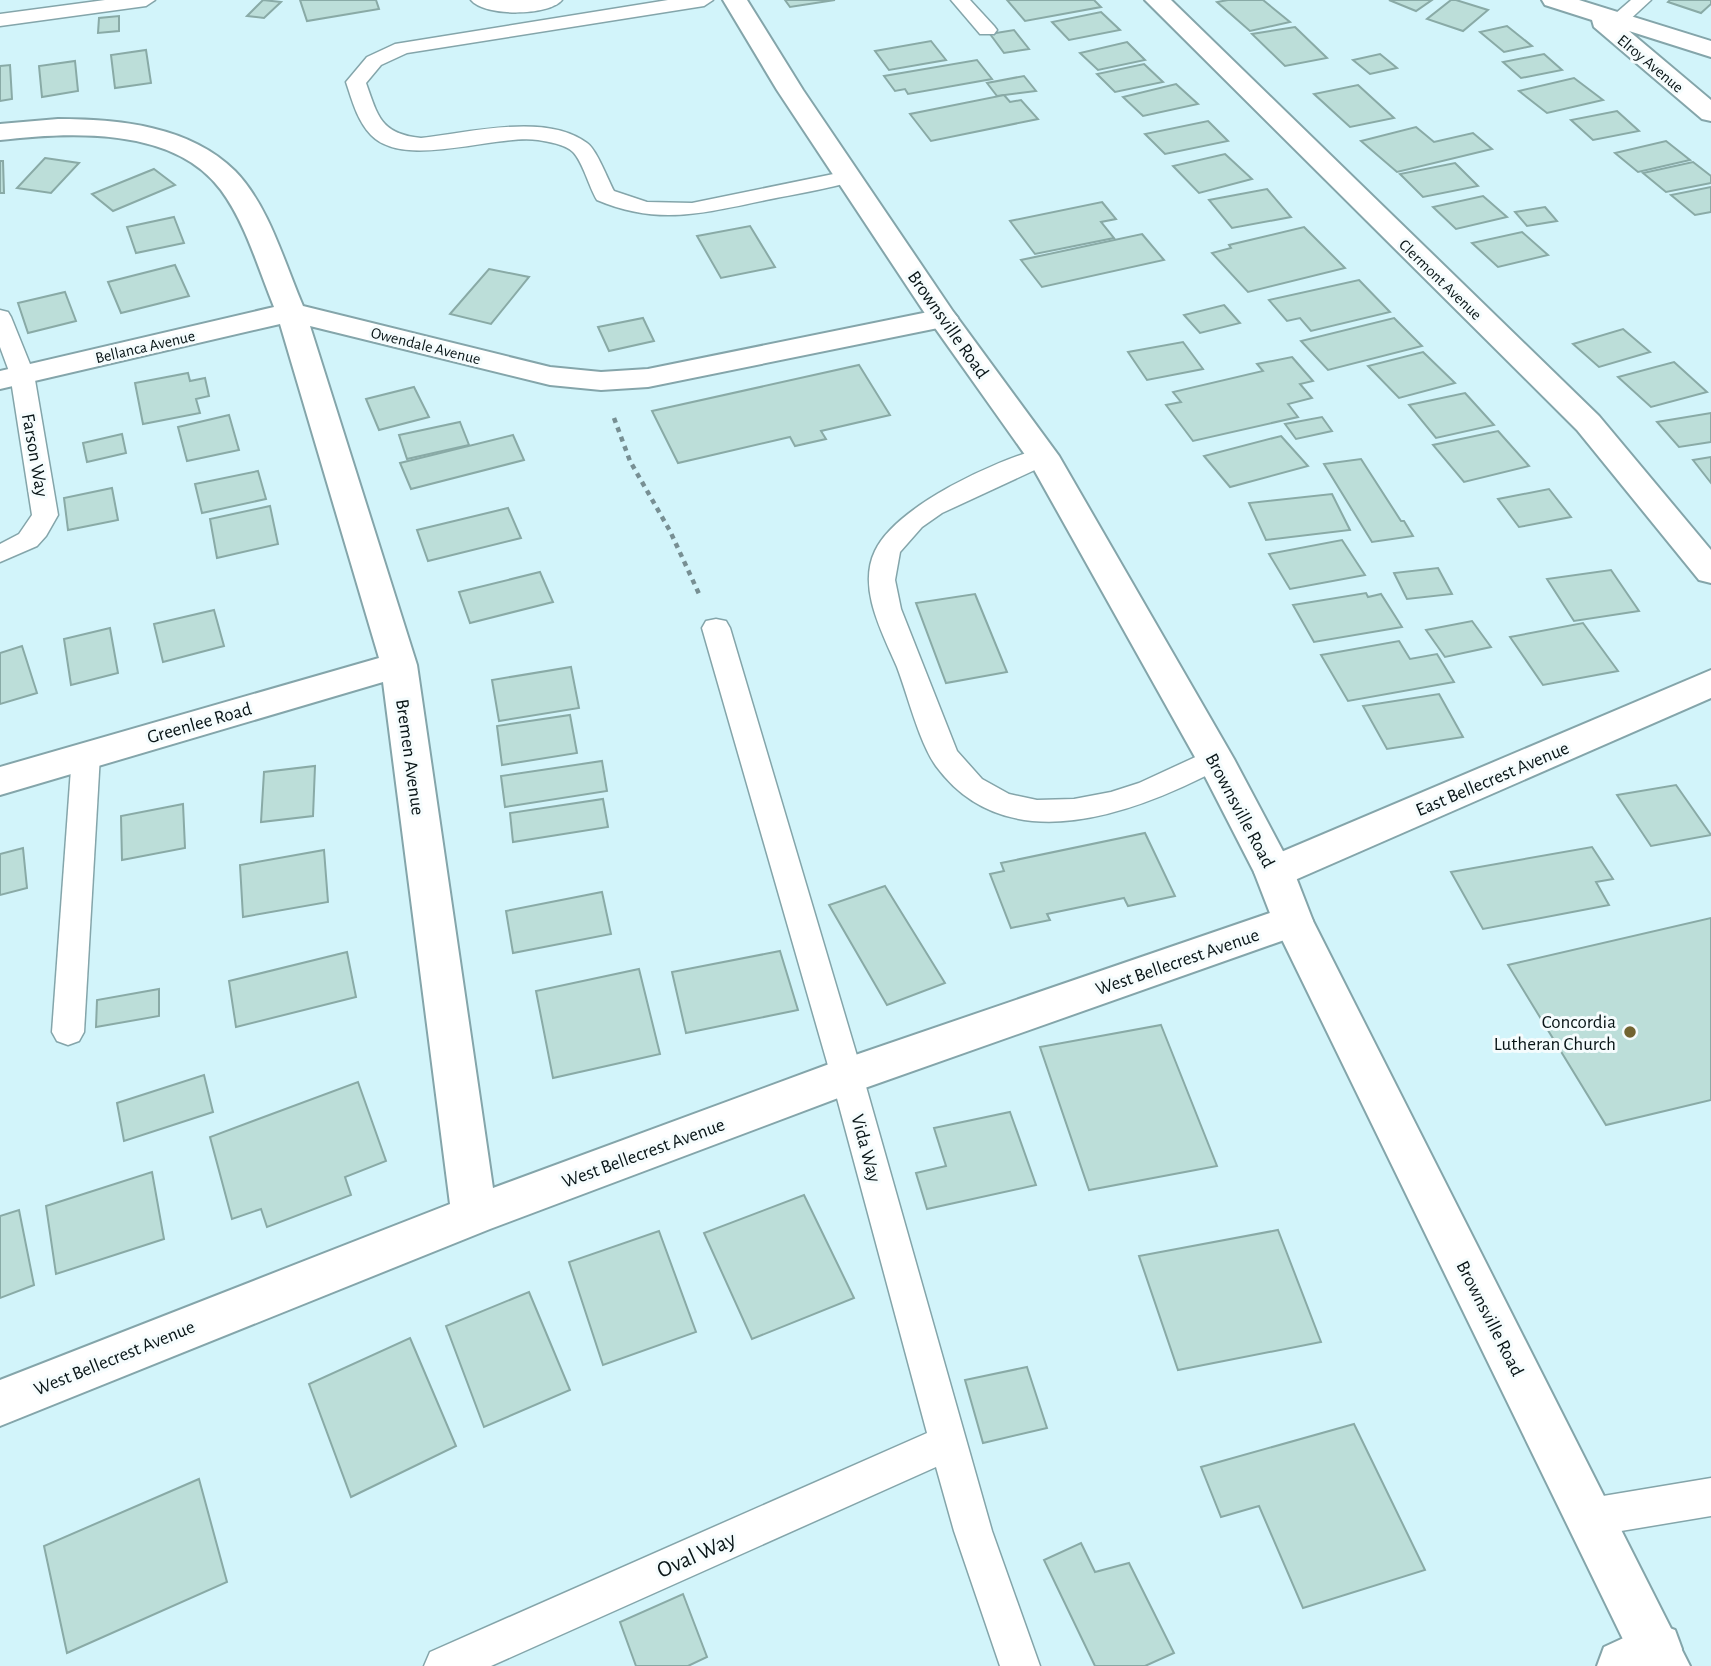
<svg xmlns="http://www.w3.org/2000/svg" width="1711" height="1666" viewBox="0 0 1711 1666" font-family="'Alegreya Sans',sans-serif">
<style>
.building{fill:#bcded9;stroke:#89aaa6;stroke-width:2}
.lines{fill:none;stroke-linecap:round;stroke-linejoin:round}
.lane-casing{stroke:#84a5aa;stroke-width:3}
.street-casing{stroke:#84a5aa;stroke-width:4}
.secondary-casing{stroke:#84a5aa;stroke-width:4}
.path{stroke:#778f93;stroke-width:4.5;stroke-dasharray:5 5;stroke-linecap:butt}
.lane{fill:#fff;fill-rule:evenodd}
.street{fill:#fff;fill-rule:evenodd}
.secondary{fill:#fff;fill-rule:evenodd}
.poi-dot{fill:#726431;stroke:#f5fcfd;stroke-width:2.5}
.labels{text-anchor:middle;stroke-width:6;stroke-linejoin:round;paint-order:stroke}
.far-street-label{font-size:16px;fill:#091517;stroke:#f5fcfd}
.street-label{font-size:19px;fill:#091517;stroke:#f5fcfd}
.poi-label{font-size:19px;fill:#091517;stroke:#f5fcfd;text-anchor:end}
.near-street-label{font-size:23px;fill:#091517;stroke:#f5fcfd}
</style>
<rect width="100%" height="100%" fill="#d2f4fa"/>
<!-- building -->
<g class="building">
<path d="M 263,0 L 281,2 L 264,18 L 247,16 Z"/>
<path d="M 300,0 L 376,0 L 379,9 L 307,21 Z"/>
<path d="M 785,0 L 835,0 L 790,7 Z"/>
<path d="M 1007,0 L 1094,0 L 1101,7 L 1025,21 Z"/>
<path d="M 1228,0 L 1263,0 L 1290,22 L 1250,31 L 1217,2 Z"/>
<path d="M 1389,0 L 1432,0 L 1416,11 Z"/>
<path d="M 1451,0 L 1456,0 L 1488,10 L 1463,31 L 1427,19 Z"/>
<path d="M 1670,0 L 1711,0 L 1711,4 L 1701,13 L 1668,2 Z"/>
<path d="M 1101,12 L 1120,30 L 1069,40 L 1052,22 Z"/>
<path d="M 119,16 L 119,31 L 98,33 L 99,18 Z"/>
<path d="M 1507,26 L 1532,46 L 1504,52 L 1480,32 Z"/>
<path d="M 1295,27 L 1327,58 L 1285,66 L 1252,34 Z"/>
<path d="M 1014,30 L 1029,49 L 1004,53 L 990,34 Z"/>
<path d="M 931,41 L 946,60 L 889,70 L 875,51 Z"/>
<path d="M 1127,42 L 1145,60 L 1098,70 L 1080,53 Z"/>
<path d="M 146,50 L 151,83 L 115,88 L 111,55 Z"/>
<path d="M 1380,54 L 1397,68 L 1370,74 L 1353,60 Z"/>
<path d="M 1544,54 L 1562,70 L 1521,78 L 1503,62 Z"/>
<path d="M 977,60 L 992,79 L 908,94 L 905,89 L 895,91 L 884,76 Z"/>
<path d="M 75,61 L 78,91 L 42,97 L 39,66 Z"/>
<path d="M 1144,64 L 1163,82 L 1115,92 L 1097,74 Z"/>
<path d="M 10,65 L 12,99 L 0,101 L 0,66 Z"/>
<path d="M 1024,76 L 1036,91 L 997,96 L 987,83 Z"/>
<path d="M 1574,78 L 1603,100 L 1547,113 L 1519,91 Z"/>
<path d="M 1176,84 L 1198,104 L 1143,116 L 1123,97 Z"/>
<path d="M 1358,85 L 1394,118 L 1350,127 L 1314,94 Z"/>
<path d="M 1004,95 L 1010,102 L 1021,100 L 1038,119 L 931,141 L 910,114 Z"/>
<path d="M 1617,111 L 1639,131 L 1593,140 L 1571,120 Z"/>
<path d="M 1208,121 L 1228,141 L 1165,154 L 1145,134 Z"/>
<path d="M 1416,127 L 1434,142 L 1473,133 L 1492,149 L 1397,172 L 1361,141 Z"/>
<path d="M 1666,141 L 1690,160 L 1638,172 L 1615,153 Z"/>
<path d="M 1225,154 L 1252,179 L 1199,193 L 1173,166 Z"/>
<path d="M 45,158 L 79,163 L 51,193 L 17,188 Z"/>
<path d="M 0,161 L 3,161 L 4,193 L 0,193 Z"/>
<path d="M 1693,162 L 1711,176 L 1711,183 L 1666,192 L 1643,173 Z"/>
<path d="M 1455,163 L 1478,186 L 1423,197 L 1400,174 Z"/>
<path d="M 154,169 L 175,185 L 113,211 L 92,194 Z"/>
<path d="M 1711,187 L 1711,212 L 1695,215 L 1671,195 Z"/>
<path d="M 1267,189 L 1291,217 L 1232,228 L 1209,200 Z"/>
<path d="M 1483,196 L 1507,217 L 1456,229 L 1433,207 Z"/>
<path d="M 1102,202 L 1116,219 L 1101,222 L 1114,238 L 1035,254 L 1010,221 Z"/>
<path d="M 1545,207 L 1557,221 L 1527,226 L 1515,212 Z"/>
<path d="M 174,217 L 184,243 L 136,253 L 127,227 Z"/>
<path d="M 750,226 L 775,267 L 721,278 L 697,236 Z"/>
<path d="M 1304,227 L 1345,268 L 1248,292 L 1212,253 L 1231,248 L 1229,245 Z"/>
<path d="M 1522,232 L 1548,255 L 1498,267 L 1472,243 Z"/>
<path d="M 1142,234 L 1164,260 L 1042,287 L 1021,260 Z"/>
<path d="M 175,265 L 189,296 L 121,313 L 108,282 Z"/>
<path d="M 489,269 L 529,277 L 491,324 L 450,314 Z"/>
<path d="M 1359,280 L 1390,312 L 1311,331 L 1300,318 L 1287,321 L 1269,300 Z"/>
<path d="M 65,292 L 76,321 L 28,333 L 18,303 Z"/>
<path d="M 1224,305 L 1240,323 L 1200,333 L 1184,315 Z"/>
<path d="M 643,318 L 654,341 L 609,351 L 598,327 Z"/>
<path d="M 1394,318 L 1422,346 L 1328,370 L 1301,341 Z"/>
<path d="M 1623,329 L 1650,352 L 1599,367 L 1573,344 Z"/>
<path d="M 1183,342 L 1203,369 L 1147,380 L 1128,352 Z"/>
<path d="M 1423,352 L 1455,383 L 1399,398 L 1368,366 Z"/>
<path d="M 1292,357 L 1313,381 L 1300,384 L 1312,398 L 1288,404 L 1298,417 L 1193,441 L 1166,405 L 1181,402 L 1173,392 L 1263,371 L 1257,364 Z"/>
<path d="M 1674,362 L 1707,392 L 1651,407 L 1618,377 Z"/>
<path d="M 859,365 L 890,415 L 821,431 L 826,439 L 795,446 L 790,437 L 678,463 L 652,411 Z"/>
<path d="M 188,373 L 190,381 L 205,378 L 209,396 L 196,399 L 200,413 L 143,424 L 135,383 Z"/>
<path d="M 414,387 L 429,417 L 379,430 L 366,399 Z"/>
<path d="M 1465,393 L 1494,425 L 1436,438 L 1409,405 Z"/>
<path d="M 1711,413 L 1711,442 L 1679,447 L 1657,422 Z"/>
<path d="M 229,415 L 239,450 L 187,461 L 178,427 Z"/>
<path d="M 1322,417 L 1332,431 L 1296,439 L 1285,424 Z"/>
<path d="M 460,422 L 469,445 L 407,459 L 399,435 Z"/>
<path d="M 1498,431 L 1529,466 L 1464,482 L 1433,445 Z"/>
<path d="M 122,434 L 126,453 L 87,462 L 83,443 Z"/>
<path d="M 513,435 L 524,460 L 411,489 L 400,463 Z"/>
<path d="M 1281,436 L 1308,466 L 1230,487 L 1204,456 Z"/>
<path d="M 1711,457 L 1711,483 L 1693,460 Z"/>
<path d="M 1361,459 L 1401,521 L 1404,521 L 1413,536 L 1372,542 L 1324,464 Z"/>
<path d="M 258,471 L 266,499 L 202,513 L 195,484 Z"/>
<path d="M 112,488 L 118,520 L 68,530 L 64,498 Z"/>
<path d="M 1549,489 L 1571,517 L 1519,527 L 1498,499 Z"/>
<path d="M 1332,494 L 1350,530 L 1266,540 L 1249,503 Z"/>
<path d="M 270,506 L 278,544 L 217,558 L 210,519 Z"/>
<path d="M 508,508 L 521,538 L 428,561 L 417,530 Z"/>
<path d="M 1342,540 L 1365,575 L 1290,589 L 1269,554 Z"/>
<path d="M 1438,568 L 1452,594 L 1407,599 L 1394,573 Z"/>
<path d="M 1611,570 L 1639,611 L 1574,621 L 1547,579 Z"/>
<path d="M 540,572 L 553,602 L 470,623 L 459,592 Z"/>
<path d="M 1366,593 L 1368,597 L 1381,594 L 1402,627 L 1314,642 L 1293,605 Z"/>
<path d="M 975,594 L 1007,672 L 946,683 L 916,603 Z"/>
<path d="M 214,610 L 224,646 L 163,662 L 154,624 Z"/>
<path d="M 1472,621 L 1491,647 L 1445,657 L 1426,630 Z"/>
<path d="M 1583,623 L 1618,671 L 1543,685 L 1510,637 Z"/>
<path d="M 110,628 L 118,673 L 71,685 L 64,639 Z"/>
<path d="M 1399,641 L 1410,659 L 1437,654 L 1454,682 L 1348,701 L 1321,655 Z"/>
<path d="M 22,646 L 37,693 L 0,704 L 0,653 Z"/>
<path d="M 571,667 L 579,708 L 499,721 L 492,680 Z"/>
<path d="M 1439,694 L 1463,737 L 1387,749 L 1363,706 Z"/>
<path d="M 570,715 L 577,753 L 502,765 L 497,726 Z"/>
<path d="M 602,761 L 607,791 L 505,807 L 501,776 Z"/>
<path d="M 315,766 L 313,816 L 261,822 L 264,772 Z"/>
<path d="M 1676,785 L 1711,835 L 1651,846 L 1617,795 Z"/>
<path d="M 603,799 L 608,827 L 513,842 L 510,813 Z"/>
<path d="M 183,804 L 185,848 L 122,860 L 121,816 Z"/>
<path d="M 1145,833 L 1175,896 L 1128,906 L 1124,898 L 1047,914 L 1050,920 L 1011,928 L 990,874 L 1004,871 L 1001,863 Z"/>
<path d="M 1592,847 L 1613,879 L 1596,882 L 1609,905 L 1483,929 L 1451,872 Z"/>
<path d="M 23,848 L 27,888 L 0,895 L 0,854 Z"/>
<path d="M 324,850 L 328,902 L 243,917 L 240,865 Z"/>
<path d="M 885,886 L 945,983 L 887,1005 L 829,905 Z"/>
<path d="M 602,892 L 611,934 L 513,953 L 506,911 Z"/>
<path d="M 1711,918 L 1711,1100 L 1606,1125 L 1508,965 Z"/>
<path d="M 780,951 L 798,1010 L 686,1033 L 672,972 Z"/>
<path d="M 347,952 L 356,997 L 236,1027 L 229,981 Z"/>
<path d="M 639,969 L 660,1054 L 553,1078 L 536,991 Z"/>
<path d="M 159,989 L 159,1016 L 96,1027 L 97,1000 Z"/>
<path d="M 1161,1025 L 1217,1166 L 1089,1190 L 1040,1047 Z"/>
<path d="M 204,1075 L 213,1112 L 124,1141 L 117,1103 Z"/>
<path d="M 358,1082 L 386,1161 L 345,1177 L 351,1195 L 267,1227 L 261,1209 L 232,1219 L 210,1137 Z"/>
<path d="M 1010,1112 L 1036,1185 L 927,1209 L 916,1173 L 946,1166 L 934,1128 Z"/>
<path d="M 152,1172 L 164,1239 L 56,1274 L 46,1206 Z"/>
<path d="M 804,1195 L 854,1298 L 752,1339 L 704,1233 Z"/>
<path d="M 19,1210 L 34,1285 L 0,1298 L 0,1216 Z"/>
<path d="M 1278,1230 L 1321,1342 L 1178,1370 L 1139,1256 Z"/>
<path d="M 659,1231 L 696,1332 L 603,1365 L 569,1262 Z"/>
<path d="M 529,1292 L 570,1390 L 484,1427 L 446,1326 Z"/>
<path d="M 410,1338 L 456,1446 L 351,1497 L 309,1384 Z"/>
<path d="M 1027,1367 L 1047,1428 L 983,1443 L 965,1380 Z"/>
<path d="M 1354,1424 L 1425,1570 L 1303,1608 L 1259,1506 L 1221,1517 L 1201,1467 Z"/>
<path d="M 199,1479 L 227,1582 L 67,1653 L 44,1546 Z"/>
<path d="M 1081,1543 L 1095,1572 L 1129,1563 L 1174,1653 L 1145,1666 L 1095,1666 L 1044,1560 Z"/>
<path d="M 683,1594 L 707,1657 L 688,1666 L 636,1666 L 620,1622 Z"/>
</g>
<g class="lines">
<!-- lane casing -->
<g class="lane-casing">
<g id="lane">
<path d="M 105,0 L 155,0 L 146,6 L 0,26 L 0,14 Z"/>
<path d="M 471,0 L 562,0 C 549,16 485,17 471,0 Z"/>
<path d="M 668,0 L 713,0 L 704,6 L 407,53 L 381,65 L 366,83 C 378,117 381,134 421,138 C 469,133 546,112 587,143 C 597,150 608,180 614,191 L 647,202 L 692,203 L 848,171 L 855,173 L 859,177 L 855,181 C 826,189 796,194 766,200 C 704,213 658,226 597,200 C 589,187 583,162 573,152 C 565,144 548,142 538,140 C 493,134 405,170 371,135 C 357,120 352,100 346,82 L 367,57 L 395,44 Z"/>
<path d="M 951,0 L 970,0 L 994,26 L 997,30 L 994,34 L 980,34 Z"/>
<path d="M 1631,0 L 1651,0 L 1625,24 L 1611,24 L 1608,20 Z"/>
<path d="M 0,310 L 8,312 L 11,317 L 34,374 L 58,515 L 46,536 L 37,546 L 0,562 L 0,544 L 19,534 L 32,515 L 10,374 L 0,347 Z"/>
<path d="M 1043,448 L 1052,450 L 1055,456 L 1052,462 L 942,513 L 922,527 L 900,552 L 895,580 L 901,609 L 957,751 L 982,779 L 1009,794 L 1037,800 L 1074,799 L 1111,792 L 1139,783 L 1215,748 L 1225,752 L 1229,759 L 1225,766 C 1138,812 1008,864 936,766 C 919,742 908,696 897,667 C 883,634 857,588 875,551 C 896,506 996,460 1043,448 Z"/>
<path d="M 716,619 L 726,621 L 730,628 L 863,1076 L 992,1531 L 1040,1666 L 1000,1666 L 954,1531 L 936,1467 L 491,1666 L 424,1666 L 430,1652 L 927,1433 L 831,1076 L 702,628 L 706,621 Z"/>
<path d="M 86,745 L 96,748 L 100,755 L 84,1032 L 79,1041 L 68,1045 L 57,1041 L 52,1032 L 72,755 L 76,748 Z"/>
<path d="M 1711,1478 L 1711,1516 L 1591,1536 L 1577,1530 L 1572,1517 L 1577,1504 L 1591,1498 Z"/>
</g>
</g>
<!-- street casing -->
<g class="street-casing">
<g id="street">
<path d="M 1145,0 L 1171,0 L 1599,416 L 1711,550 L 1711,583 L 1699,580 L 1577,430 Z"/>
<path d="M 1542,0 L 1579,0 L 1711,41 L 1711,57 L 1629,31 L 1711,100 L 1711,121 L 1702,119 L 1594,27 L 1592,20 L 1545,5 Z"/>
<path d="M 58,119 C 119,119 190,126 235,171 C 269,206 284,262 303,306 L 550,367 L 601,372 L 648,369 L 943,309 L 953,312 L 958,318 L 953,324 L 943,327 L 648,387 L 601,390 L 550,385 L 310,326 L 417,665 L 493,1188 L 832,1063 L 1293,905 L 1307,910 L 1313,921 L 1307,932 L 862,1089 L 490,1229 L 0,1426 L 0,1380 L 450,1204 L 383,682 L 0,795 L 0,767 L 379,658 L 280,324 L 0,389 L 0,371 L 274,307 C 258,268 246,224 221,190 C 174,126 69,132 0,140 L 0,124 Z"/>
<path d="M 1711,670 L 1711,698 L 1288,883 L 1274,887 L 1260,883 L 1254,872 L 1260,861 Z"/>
<path d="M 1656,1623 L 1675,1630 L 1682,1649 L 1675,1666 L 1597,1666 L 1604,1647 Z"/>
</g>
</g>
<!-- secondary casing -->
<g class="secondary-casing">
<path id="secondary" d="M 723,0 L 747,0 L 803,90 L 954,313 L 1059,456 L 1234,759 L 1294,872 L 1313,921 L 1690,1666 L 1636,1666 L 1273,921 L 1254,872 L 1196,759 L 1028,459 L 928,318 L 777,90 Z"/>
</g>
<!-- path -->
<path class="path" d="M 614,418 L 630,461 L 670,531 L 700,596"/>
<!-- lane -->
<use href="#lane" class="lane"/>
<!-- street -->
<use href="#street" class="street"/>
<!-- secondary -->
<use href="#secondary" class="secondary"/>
</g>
<!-- markers -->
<circle class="poi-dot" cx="1630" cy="1032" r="7"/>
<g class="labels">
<!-- far-street labels -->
<g class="far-street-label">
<text transform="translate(1651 63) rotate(40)" y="6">Elroy Avenue</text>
<text transform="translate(1441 279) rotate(44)" y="6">Clermont Avenue</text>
<text transform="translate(426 345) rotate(14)" y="6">Owendale Avenue</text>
<text transform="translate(145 346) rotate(-13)" y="6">Bellanca Avenue</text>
</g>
<!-- street labels -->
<g class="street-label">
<text transform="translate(949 324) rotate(55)" y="7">Brownsville Road</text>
<text transform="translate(36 455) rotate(80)" y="7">Farson Way</text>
<text transform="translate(199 722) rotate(-16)" y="7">Greenlee Road</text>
<text transform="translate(411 757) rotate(82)" y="7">Bremen Avenue</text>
<text transform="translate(1492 778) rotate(-23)" y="7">East Bellecrest Avenue</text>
<text transform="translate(1241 810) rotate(62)" y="7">Brownsville Road</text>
<text transform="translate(1177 961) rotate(-19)" y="7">West Bellecrest Avenue</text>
<text transform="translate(867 1148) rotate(75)" y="7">Vida Way</text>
<text transform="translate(643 1152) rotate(-20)" y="7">West Bellecrest Avenue</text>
<text transform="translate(1491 1318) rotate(63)" y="7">Brownsville Road</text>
<text transform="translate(114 1357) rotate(-22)" y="7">West Bellecrest Avenue</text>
</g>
<!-- poi labels -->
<g class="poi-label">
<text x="1616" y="1028">Concordia<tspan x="1616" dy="22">Lutheran Church</tspan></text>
</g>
<!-- near-street labels -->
<g class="near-street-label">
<text transform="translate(696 1554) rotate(-24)" y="8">Oval Way</text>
</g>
</g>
</svg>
